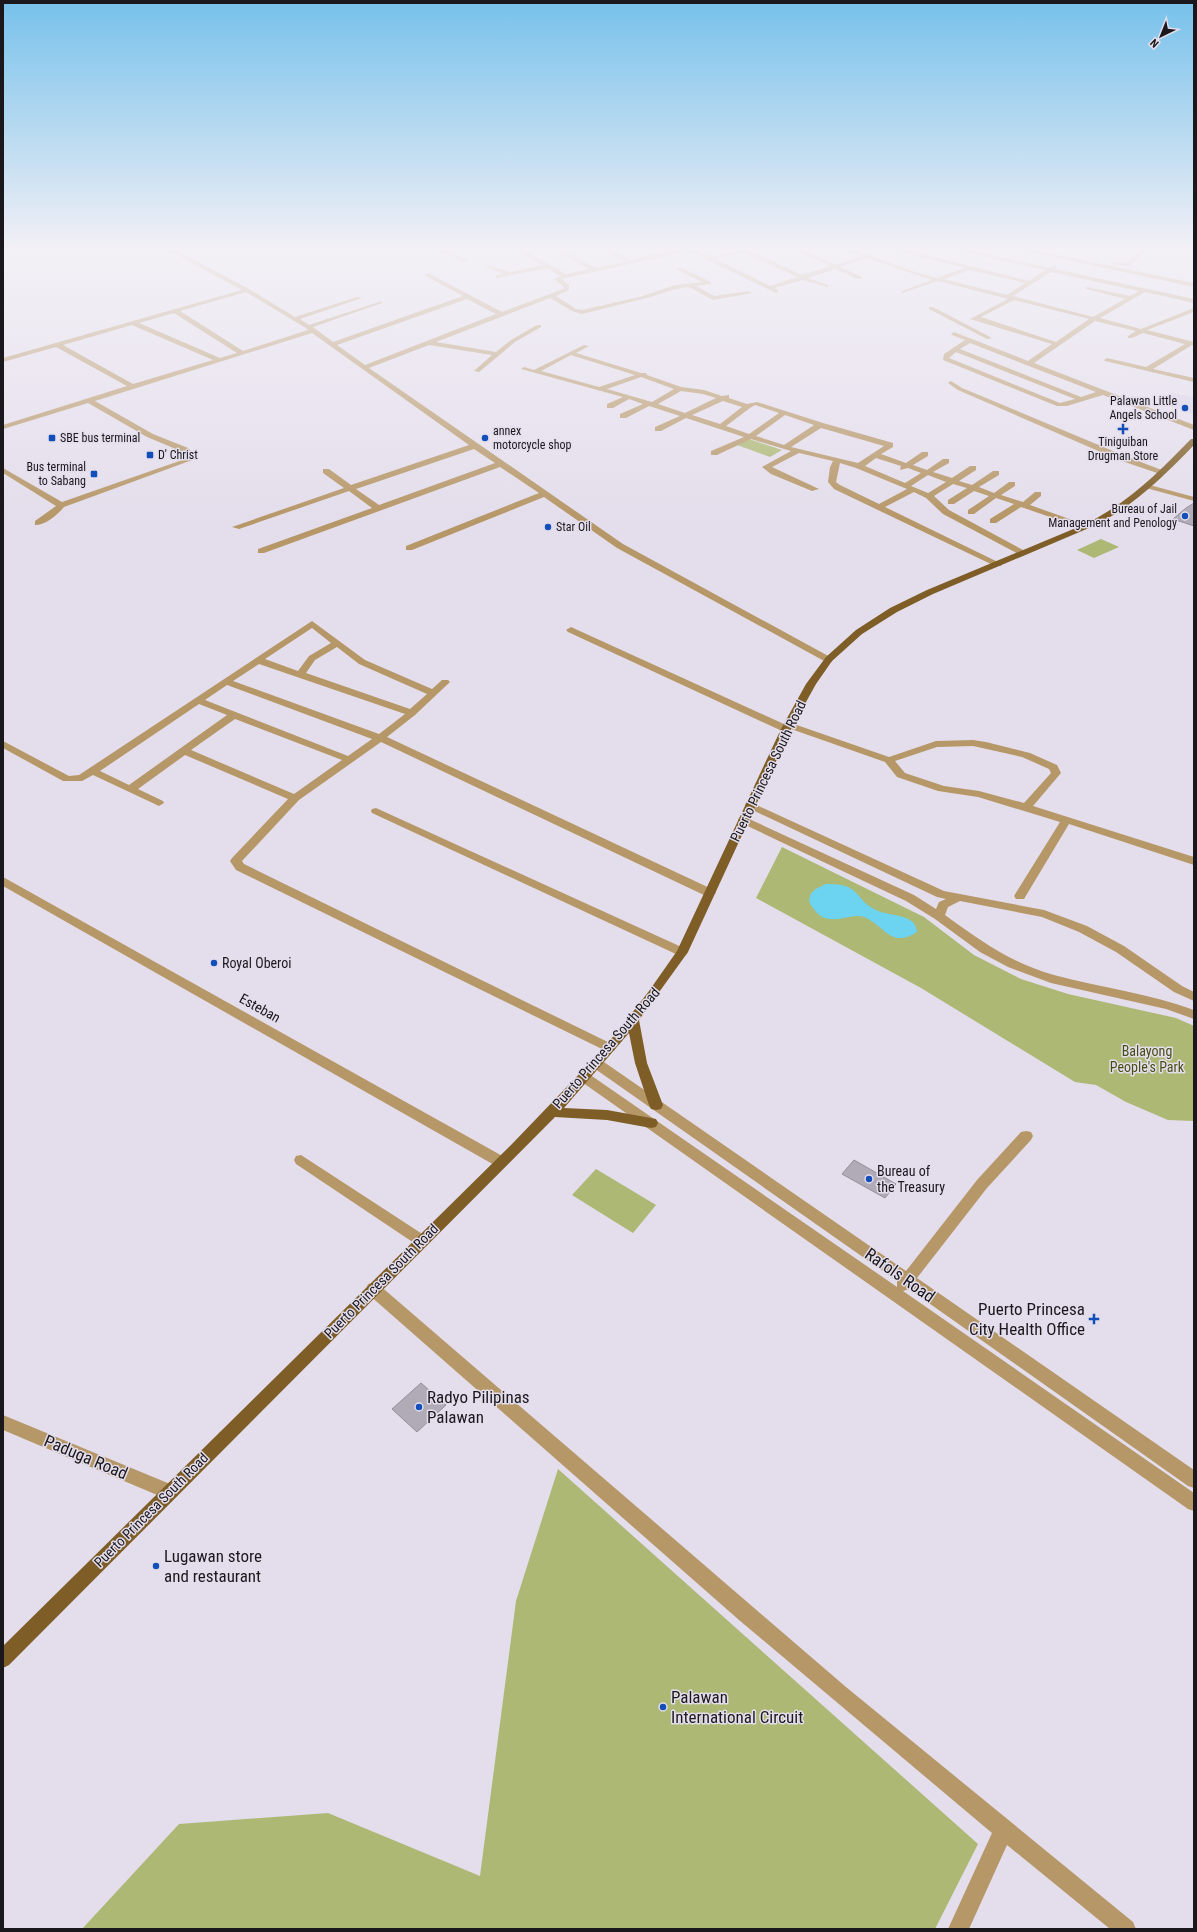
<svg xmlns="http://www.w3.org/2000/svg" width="1197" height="1932" viewBox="0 0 1197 1932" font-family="'Roboto Condensed',sans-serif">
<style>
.education{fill:#d8d3e9}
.green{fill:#acb873}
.water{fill:#6cd4f0}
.building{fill:#b1abb8;stroke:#958f9c}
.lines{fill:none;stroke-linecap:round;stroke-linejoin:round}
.minor{fill:#b69768;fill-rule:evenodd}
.major{fill:#7e5d26;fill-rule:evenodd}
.poi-dot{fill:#124fba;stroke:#e4deec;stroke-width:1.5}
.labels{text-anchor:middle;stroke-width:3;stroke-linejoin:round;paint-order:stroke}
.far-poi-label{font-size:12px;fill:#1a181d;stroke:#e4deec;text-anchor:start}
.street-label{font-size:14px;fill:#1a181d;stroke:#e4deec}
.poi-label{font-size:14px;fill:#1a181d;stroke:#e4deec;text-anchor:start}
.park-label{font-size:14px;fill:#464e14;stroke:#e4deec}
.near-street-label{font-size:17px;fill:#1a181d;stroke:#e4deec}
.near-poi-label{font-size:17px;fill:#1a181d;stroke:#e4deec;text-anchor:start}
</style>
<rect width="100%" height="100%" fill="#e4deec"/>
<!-- education -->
<path class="education" d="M 1171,393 L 1194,397 L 1194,414 L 1159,402 Z"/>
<!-- green -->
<g class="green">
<path d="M 749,439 L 782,450 L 770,457 L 737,445 Z"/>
<path d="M 1101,539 L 1119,547 L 1094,558 L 1077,550 Z"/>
<path d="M 782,847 L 924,917 L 974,955 L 1021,979 L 1068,994 L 1176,1018 L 1194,1026 L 1194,1121 L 1168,1120 L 1126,1102 L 1096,1085 L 1075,1082 L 921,988 L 756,898 Z"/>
<path d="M 596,1169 L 656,1205 L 633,1233 L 572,1195 Z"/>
<path d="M 558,1469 L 978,1844 L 935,1929 L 82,1929 L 179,1824 L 328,1813 L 480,1876 L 516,1601 Z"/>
</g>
<!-- water -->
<path class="water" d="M 826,884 C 862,883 853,899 876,910 C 890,917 916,913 917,932 C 891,949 885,926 864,917 C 850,912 827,930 813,908 C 810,904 808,901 810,897 C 811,890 820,887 826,884 Z"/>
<!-- building -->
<g class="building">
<path d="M 1194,503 L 1194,526 L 1173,519 L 1186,508 Z"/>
<path d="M 854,1160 L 896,1184 L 885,1198 L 842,1174 Z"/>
<path d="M 421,1383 L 446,1405 L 417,1432 L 392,1409 Z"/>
</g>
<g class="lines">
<!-- minor -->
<g class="minor">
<path d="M 162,247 L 170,247 L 249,289 L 295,317 L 357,297 L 362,298 L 300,319 L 309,325 L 382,301 L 382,303 L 313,327 L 333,342 L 463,296 L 426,276 L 425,275 L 428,273 L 502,312 L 563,289 L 564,287 L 554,279 L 560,276 L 547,268 L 496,278 L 496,276 L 504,274 L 487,267 L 487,265 L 511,272 L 542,265 L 516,250 L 518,247 L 566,274 L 590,269 L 561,254 L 563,251 L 596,268 L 625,262 L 597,247 L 605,247 L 631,260 L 683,247 L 691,247 L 711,257 L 738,250 L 734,247 L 750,249 L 749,250 L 802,275 L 830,266 L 789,247 L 797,247 L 836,265 L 861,256 L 838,247 L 847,247 L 918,273 L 937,278 L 964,268 L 883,247 L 894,247 L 1029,281 L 1045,270 L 943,247 L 955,247 L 1049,268 L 1054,265 L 1057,267 L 1055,269 L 1194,299 L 1194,303 L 1145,292 L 1100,318 L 1141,329 L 1194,308 L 1194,312 L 1147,330 L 1194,342 L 1194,346 L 1192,345 L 1153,369 L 1194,378 L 1194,382 L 1105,361 L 1104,360 L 1107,358 L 1146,367 L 1185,344 L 1143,333 L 1132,338 L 1128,338 L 1128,336 L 1136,331 L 1095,321 L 1034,363 L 1194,425 L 1194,430 L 1103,395 L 1067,406 L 1057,406 L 943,360 L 944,354 L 965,340 L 952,335 L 951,334 L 954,332 L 1028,361 L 1052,344 L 970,319 L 1008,299 L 938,281 L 902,293 L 902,291 L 932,280 L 867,258 L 840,267 L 862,277 L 862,279 L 858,279 L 835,269 L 808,278 L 828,285 L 828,287 L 802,280 L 775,288 L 779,291 L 776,293 L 689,251 L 561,279 L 569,285 L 569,290 L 556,296 L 576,309 L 582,310 L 643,296 L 675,285 L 702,282 L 678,270 L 677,269 L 680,267 L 711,282 L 711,284 L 696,286 L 714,296 L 749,291 L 752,293 L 713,300 L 689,287 L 676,289 L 647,298 L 582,314 L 572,311 L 550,298 L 436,342 L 496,352 L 511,340 L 537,325 L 541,325 L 541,327 L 515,342 L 479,372 L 474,371 L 492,355 L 429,345 L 369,368 L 623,544 L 832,658 L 832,662 L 826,662 L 617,548 L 544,497 L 412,550 L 406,550 L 406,546 L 539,493 L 500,467 L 264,553 L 258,553 L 258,549 L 372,508 L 349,491 L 239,529 L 232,527 L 344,488 L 323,473 L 323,469 L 329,469 L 351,485 L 469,445 L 312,333 L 95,401 L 153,434 L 188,448 L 196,456 L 195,459 L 64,507 C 58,514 45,526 35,525 L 35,521 L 56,506 L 3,473 L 3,468 L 62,502 L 188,458 L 183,452 L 147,437 L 88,403 L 3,429 L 3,425 L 127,386 L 56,347 L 3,362 L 3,358 L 242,290 ZM 743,252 L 797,277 L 770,286 L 716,259 ZM 970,270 L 1025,283 L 1007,295 L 944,279 ZM 1051,272 L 1139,291 L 1130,296 L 1086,287 L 1086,289 L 1125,299 L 1093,317 L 1013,296 ZM 246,292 L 306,328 L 308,330 L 243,351 L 180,311 ZM 467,299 L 496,314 L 365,365 L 337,345 ZM 1014,300 L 1089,319 L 1056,342 L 981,317 ZM 174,313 L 237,353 L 220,358 L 139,323 ZM 132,325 L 213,360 L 133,384 L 63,345 ZM 970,343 L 1096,392 L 1081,397 L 960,349 ZM 956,352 L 1075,399 L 1060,403 L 949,358 ZM 474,449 L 495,463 L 379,505 L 356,489 Z"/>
<path d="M 432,247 L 440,247 L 468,261 L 463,262 Z"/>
<path d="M 1006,247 L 1019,247 L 1194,283 L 1194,287 Z"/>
<path d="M 1144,247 L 1151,247 L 1129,266 L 1111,264 L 1114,262 L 1126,263 Z"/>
<path d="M 929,307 L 933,307 L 992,338 L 987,339 L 929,309 Z"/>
<path d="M 584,345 L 589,346 L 576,353 L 641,373 L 646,373 L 647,375 L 681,387 L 704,390 L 722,396 L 729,395 L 729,398 L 747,404 L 757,402 L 823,423 L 893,443 L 893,447 L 881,454 L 906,463 L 922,452 L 928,452 L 928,456 L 913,465 L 927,470 L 943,459 L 949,459 L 949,463 L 933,472 L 952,478 L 970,466 L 976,466 L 976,470 L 959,481 L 972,485 L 993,471 L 999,471 L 999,475 L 979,487 L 994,493 L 1009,482 L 1015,482 L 1015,486 L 1001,495 L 1023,502 L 1035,492 L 1041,492 L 1041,496 L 1030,505 L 1089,526 L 1082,528 L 1021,507 L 996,523 L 990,523 L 990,519 L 1014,504 L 996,498 L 974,514 L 968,514 L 968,510 L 989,496 L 974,491 L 954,504 L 948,504 L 948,500 L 967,488 L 953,484 L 934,496 L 949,510 L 1025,551 L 1026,553 L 1022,556 L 943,514 L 926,498 L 914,492 L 885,507 L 1002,564 L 1001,566 L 995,566 L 834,489 L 828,482 L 830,467 L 833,461 L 799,453 L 772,467 L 819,489 L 812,491 L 771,474 L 762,467 L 791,451 L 751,439 L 717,455 L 711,455 L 711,451 L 744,437 L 686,418 L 661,431 L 655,431 L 655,427 L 680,416 L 649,406 L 626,418 L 620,418 L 620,414 L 643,404 L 629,399 L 613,408 L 607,408 L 607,404 L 623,397 L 521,369 L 524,367 L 534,370 ZM 571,355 L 635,375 L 599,387 L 541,371 ZM 641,377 L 674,389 L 652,402 L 607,389 ZM 681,391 L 703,394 L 716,398 L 685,413 L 658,404 ZM 723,401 L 742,407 L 720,424 L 692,415 ZM 755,405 L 779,413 L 749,434 L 726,426 L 750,408 ZM 785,415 L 814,425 L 784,445 L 756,436 ZM 821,428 L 884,446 L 858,463 L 791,447 ZM 876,458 L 901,466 L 900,470 L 908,468 L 921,473 L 905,483 L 865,466 ZM 840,463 L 856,468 L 907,489 L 879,504 L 840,485 L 836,482 ZM 928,475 L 946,482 L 928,493 L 911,486 Z"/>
<path d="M 951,381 L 962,388 L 1125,456 L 1167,472 L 1160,474 L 1119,460 L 958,390 L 948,383 Z"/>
<path d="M 1146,484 L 1194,497 L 1194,501 L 1146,488 Z"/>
<path d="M 312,621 L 365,660 L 432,689 L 442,680 L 448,680 L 450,682 L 415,715 L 387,737 L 714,890 L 716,893 L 710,897 L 706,896 L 381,742 L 299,800 L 242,861 L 244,864 L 614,1045 L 616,1048 L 614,1051 L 606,1051 L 236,870 L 230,861 L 232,858 L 288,799 L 185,755 L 138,789 L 163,801 L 164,803 L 159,806 L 93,775 L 82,781 L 63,781 L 3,748 L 3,741 L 69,776 L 79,775 ZM 312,628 L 331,643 L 309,656 L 298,671 L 265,659 ZM 337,647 L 359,664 L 427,694 L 410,709 L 306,673 L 315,660 ZM 259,664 L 405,714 L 379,734 L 233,681 ZM 227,685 L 372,739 L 348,756 L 205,700 ZM 199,704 L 227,715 L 129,785 L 100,771 ZM 235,719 L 342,760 L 294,794 L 191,750 Z"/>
<path d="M 571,627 L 784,724 L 788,722 L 791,723 L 889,757 L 936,741 L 973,740 L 986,742 L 1030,753 L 1057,765 L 1061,773 L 1033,806 L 1194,857 L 1194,865 L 1069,824 L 1024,899 L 1016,899 L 1014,896 L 1060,822 L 978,797 L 938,791 L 897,777 L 885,762 L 791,729 L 786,732 L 782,731 L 568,632 L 566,630 ZM 973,746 L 1022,757 L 1049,769 L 1051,773 L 1024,803 L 979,791 L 944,786 L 905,773 L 895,761 L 937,747 Z"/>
<path d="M 750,802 L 944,891 L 1044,910 L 1087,926 L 1124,946 L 1182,986 L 1194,992 L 1194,1001 L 1174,992 L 1116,952 L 1079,932 L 1042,917 L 960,901 L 948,907 L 945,915 C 979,940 1013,964 1054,975 C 1101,988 1149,993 1194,1010 L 1194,1019 L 1166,1009 L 1051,983 L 1008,967 L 980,952 L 935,919 L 906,901 L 739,822 L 738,820 L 739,818 L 747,818 L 914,895 L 936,909 L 939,902 L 946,899 L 937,897 L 746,807 L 745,805 L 746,803 Z"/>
<path d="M 376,808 L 686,949 L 688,952 L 686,955 L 678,955 L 372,813 L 371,811 L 372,809 Z"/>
<path d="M 3,877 L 506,1158 L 508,1162 L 506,1166 L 501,1167 L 496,1166 L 3,886 Z"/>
<path d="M 596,1058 L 601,1060 L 906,1271 L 977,1180 L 1021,1132 L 1026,1131 L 1031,1132 L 1033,1136 L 1031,1140 L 987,1188 L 917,1278 L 1194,1470 L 1194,1488 L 1188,1486 L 909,1289 L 903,1291 L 1194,1493 L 1194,1511 L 1188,1509 L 579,1080 L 578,1077 L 579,1074 L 584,1072 L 589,1074 L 897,1287 L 897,1281 L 591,1066 L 590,1063 L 591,1060 Z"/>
<path d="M 301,1155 L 427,1237 L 429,1241 L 427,1245 L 422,1247 L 417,1245 L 296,1164 L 294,1160 L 296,1156 Z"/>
<path d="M 373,1283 L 378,1284 L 846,1687 L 1133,1922 L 1136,1929 L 1110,1929 L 1007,1845 L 969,1929 L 948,1929 L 992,1833 L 739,1620 L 368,1294 L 366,1289 L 368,1284 Z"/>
<path d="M 3,1415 L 175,1486 L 177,1492 L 175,1498 L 169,1500 L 3,1430 Z"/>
</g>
<!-- major -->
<path class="major" d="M 1191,439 L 1194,439 L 1194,445 C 1162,478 1131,509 1089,528 L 933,594 L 897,612 L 862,634 L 832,661 L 816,684 L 791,729 L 688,952 L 639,1020 L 647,1063 L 663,1105 L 661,1109 L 656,1110 L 651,1109 L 649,1105 L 635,1063 L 629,1033 L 564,1108 L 607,1110 L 651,1118 L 656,1119 L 658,1123 L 656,1127 L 651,1128 L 607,1120 L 555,1117 L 9,1665 L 3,1668 L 3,1646 L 512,1144 L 584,1069 L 618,1031 L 649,991 L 677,951 L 781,729 L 806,684 L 826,657 L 856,630 L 890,608 L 927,590 L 1083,525 C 1126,505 1158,473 1191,439 Z"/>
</g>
<!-- sky -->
<linearGradient id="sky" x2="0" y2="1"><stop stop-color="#76c1eb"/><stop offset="0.48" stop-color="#f3f0f6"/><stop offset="1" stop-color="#f3f0f6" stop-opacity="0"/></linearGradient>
<rect width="1197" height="518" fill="url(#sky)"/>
<!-- markers -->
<g class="poi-dot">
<circle cx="1185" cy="408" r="4"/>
<path d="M1121 423h4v4h4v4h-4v4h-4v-4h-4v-4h4z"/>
<rect x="48" y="434" width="8" height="8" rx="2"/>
<circle cx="485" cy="438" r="4"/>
<rect x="146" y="451" width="8" height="8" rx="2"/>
<rect x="90" y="470" width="8" height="8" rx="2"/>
<circle cx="1185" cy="516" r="4"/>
<circle cx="548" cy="527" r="4"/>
<circle cx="214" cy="963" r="4"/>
<circle cx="869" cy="1179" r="4"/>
<path d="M1092 1313h4v4h4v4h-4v4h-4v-4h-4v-4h4z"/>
<circle cx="419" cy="1407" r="4"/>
<circle cx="156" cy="1566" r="4"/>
<circle cx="663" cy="1707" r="4"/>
</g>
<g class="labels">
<!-- far-poi labels -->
<g class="far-poi-label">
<text x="1177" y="405" text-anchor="end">Palawan Little<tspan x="1177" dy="14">Angels School</tspan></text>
<text x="493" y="435">annex<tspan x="493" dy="14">motorcycle shop</tspan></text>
<text x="60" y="442">SBE bus terminal</text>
<text x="1123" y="446" text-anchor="middle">Tiniguiban<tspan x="1123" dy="14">Drugman Store</tspan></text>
<text x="158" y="459">D' Christ</text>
<text x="86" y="471" text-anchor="end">Bus terminal<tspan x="86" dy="14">to Sabang</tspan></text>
<text x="1177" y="513" text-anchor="end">Bureau of Jail<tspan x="1177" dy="14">Management and Penology</tspan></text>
<text x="556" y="531">Star Oil</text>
</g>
<!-- street labels -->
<g class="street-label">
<text transform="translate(768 771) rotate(-64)" y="5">Puerto Princesa South Road</text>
<text transform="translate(260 1008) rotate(29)" y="5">Esteban</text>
<text transform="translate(606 1048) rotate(-49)" y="5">Puerto Princesa South Road</text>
<text transform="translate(381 1281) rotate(-45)" y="5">Puerto Princesa South Road</text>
<text transform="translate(151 1510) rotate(-45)" y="5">Puerto Princesa South Road</text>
</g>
<!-- poi labels -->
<g class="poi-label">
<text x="222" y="968">Royal Oberoi</text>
<text x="877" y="1176">Bureau of<tspan x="877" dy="16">the Treasury</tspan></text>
</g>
<!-- park labels -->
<g class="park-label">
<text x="1147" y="1056">Balayong<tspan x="1147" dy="16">People's Park</tspan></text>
</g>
<!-- near-street labels -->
<g class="near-street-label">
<text transform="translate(900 1275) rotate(35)" y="6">Rafols Road</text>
<text transform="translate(86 1457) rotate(23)" y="6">Paduga Road</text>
</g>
<!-- near-poi labels -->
<g class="near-poi-label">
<text x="1085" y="1315" text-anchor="end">Puerto Princesa<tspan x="1085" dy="20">City Health Office</tspan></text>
<text x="427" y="1403">Radyo Pilipinas<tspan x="427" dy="20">Palawan</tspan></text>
<text x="164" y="1562">Lugawan store<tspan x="164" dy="20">and restaurant</tspan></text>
<text x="671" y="1703">Palawan<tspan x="671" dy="20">International Circuit</tspan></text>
</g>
</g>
<!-- border -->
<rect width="1197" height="1932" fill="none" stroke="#1a181d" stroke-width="8"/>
<!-- north arrow -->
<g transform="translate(1161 36) rotate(223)" stroke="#e4deec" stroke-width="3" paint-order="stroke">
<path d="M0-3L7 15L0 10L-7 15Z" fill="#1a181d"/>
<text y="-6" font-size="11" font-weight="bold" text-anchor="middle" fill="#1a181d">N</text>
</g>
</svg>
